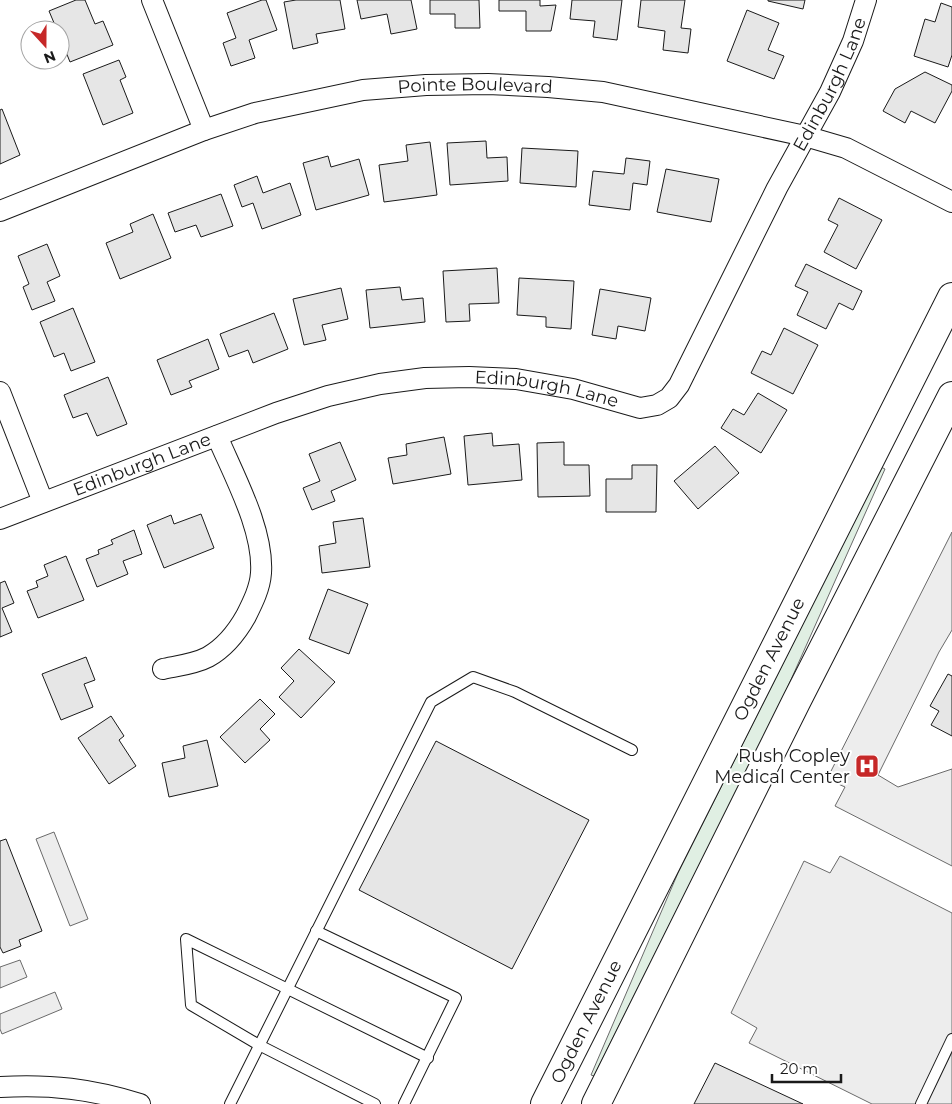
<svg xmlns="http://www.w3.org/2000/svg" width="952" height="1104" viewBox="0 0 952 1104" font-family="Montserrat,sans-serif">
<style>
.green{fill:#e0efe3;stroke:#6a6a6a}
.parking{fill:#ededed;stroke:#6a6a6a}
.building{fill:#e6e6e6;stroke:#1a1a1a}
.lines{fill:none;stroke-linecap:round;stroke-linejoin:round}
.lane-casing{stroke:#1a1a1a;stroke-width:12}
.street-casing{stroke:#1a1a1a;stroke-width:22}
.primary-casing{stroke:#1a1a1a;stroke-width:30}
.lane{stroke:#fff;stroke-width:10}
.street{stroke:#fff;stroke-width:20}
.primary{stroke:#fff;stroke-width:28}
.labels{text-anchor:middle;stroke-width:4;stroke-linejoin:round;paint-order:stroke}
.street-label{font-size:18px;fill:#1a1a1a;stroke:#fff}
.poi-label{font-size:18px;fill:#1a1a1a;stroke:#fff;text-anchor:end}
</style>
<rect width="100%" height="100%" fill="#fff"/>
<!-- green -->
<path class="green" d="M 881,467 L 885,469 L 781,702 L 594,1076 L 591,1075 L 678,873 Z"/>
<!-- parking -->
<g class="parking">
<path d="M 952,532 L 952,630 L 939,652 L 878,775 L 898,787 L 952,769 L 952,866 L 835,806 L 845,787 L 827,779 Z"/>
<path d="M 54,832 L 88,919 L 70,926 L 36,839 Z"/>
<path d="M 840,856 L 952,913 L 952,1104 L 872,1104 L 749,1043 L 757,1028 L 731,1013 L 804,861 L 830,873 Z"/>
<path d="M 20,960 L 27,977 L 0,988 L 0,967 Z"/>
<path d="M 55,992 L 62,1009 L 2,1034 L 0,1029 L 0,1014 Z"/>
</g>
<!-- building -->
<g class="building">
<path d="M 76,0 L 85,0 L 95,24 L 103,21 L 113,45 L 70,62 L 60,37 L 60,30 L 57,30 L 49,11 Z"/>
<path d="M 262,0 L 266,0 L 277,30 L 249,40 L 255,58 L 231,66 L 223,43 L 236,38 L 227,13 Z"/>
<path d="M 296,0 L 340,0 L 345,29 L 316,34 L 318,43 L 293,49 L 284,2 Z"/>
<path d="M 357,0 L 411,0 L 417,29 L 391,34 L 387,14 L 361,19 Z"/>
<path d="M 430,0 L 479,0 L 480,28 L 455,28 L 455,14 L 430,14 Z"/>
<path d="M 499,0 L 540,0 L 540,6 L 556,5 L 551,31 L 526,31 L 526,11 L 499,11 Z"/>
<path d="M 572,0 L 622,0 L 617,40 L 593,37 L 595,21 L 570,19 Z"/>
<path d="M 641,0 L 685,0 L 681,28 L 691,29 L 688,53 L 663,50 L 665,31 L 638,27 Z"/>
<path d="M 768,0 L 805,0 L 803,9 L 768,1 Z"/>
<path d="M 941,3 L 952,7 L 952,55 L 948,67 L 914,56 L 925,19 L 935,22 Z"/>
<path d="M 747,10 L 779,23 L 768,50 L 784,56 L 774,79 L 727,61 Z"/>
<path d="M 119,60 L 126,77 L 120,80 L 133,113 L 103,125 L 83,74 Z"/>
<path d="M 925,72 L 952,85 L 952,91 L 935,123 L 911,111 L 905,123 L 883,111 L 895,89 Z"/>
<path d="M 2,109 L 20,155 L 0,164 L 0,110 Z"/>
<path d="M 486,141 L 487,158 L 507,157 L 508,181 L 450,185 L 447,143 Z"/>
<path d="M 430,142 L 437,195 L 384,202 L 379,165 L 408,161 L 406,145 Z"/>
<path d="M 522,148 L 578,151 L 576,187 L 520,183 Z"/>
<path d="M 328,156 L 331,167 L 359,159 L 369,195 L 316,210 L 303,163 Z"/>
<path d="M 626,158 L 650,161 L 647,185 L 633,183 L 630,210 L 589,205 L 593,171 L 624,174 Z"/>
<path d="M 666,169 L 719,179 L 711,222 L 657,212 Z"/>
<path d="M 257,176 L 263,193 L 290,183 L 301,215 L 262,229 L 253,203 L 242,207 L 234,185 Z"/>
<path d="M 221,194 L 233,226 L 201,237 L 196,225 L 175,232 L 168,213 Z"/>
<path d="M 839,198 L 882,220 L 856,269 L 824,252 L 838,225 L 828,220 Z"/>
<path d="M 153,214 L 171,258 L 120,279 L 106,243 L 133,232 L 130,224 Z"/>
<path d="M 47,244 L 60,276 L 47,282 L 55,301 L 32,310 L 23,287 L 29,284 L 18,256 Z"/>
<path d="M 806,264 L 862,291 L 853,310 L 839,303 L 826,329 L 797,315 L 808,292 L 795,286 Z"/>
<path d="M 497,268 L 499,303 L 469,304 L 470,321 L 446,322 L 443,271 Z"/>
<path d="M 519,278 L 574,281 L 571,329 L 546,327 L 546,317 L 517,315 Z"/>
<path d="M 400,287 L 402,300 L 423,298 L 425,322 L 370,328 L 366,290 Z"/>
<path d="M 341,288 L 348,319 L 322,325 L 326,340 L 304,345 L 293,299 Z"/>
<path d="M 600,289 L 651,298 L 645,331 L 618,326 L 616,339 L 592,335 Z"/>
<path d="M 73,308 L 95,362 L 71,371 L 64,353 L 54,357 L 40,322 Z"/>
<path d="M 274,313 L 288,349 L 253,363 L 248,350 L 229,357 L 220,334 Z"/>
<path d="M 784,328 L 818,345 L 793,394 L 751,373 L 762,351 L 771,355 Z"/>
<path d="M 208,339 L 219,369 L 189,381 L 192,387 L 171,395 L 157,360 Z"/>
<path d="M 108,377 L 127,424 L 97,436 L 87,413 L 73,418 L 64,395 Z"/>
<path d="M 758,393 L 787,410 L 761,453 L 721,428 L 733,409 L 744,415 Z"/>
<path d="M 492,433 L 493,446 L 519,444 L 522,480 L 468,485 L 464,436 Z"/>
<path d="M 444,437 L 451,474 L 393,484 L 388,458 L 407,455 L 406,444 Z"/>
<path d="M 340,442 L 356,480 L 331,491 L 335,501 L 312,510 L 303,488 L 320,481 L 309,454 Z"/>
<path d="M 564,442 L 564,465 L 589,465 L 590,496 L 538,497 L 537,443 Z"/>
<path d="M 715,446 L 739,473 L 698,509 L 674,481 Z"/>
<path d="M 632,465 L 657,465 L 656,512 L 606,512 L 606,479 L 632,479 Z"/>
<path d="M 201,514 L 214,548 L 164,568 L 147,525 L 171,515 L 174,524 Z"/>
<path d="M 363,518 L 370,567 L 322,573 L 319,546 L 336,543 L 333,522 Z"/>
<path d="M 134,530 L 142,554 L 123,561 L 128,574 L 97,587 L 86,559 L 99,554 L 98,550 L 113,544 L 111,540 Z"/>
<path d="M 66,556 L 84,600 L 38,618 L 27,591 L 38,587 L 36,581 L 48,576 L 44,565 Z"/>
<path d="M 5,581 L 14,603 L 2,608 L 12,632 L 0,637 L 0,583 Z"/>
<path d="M 328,589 L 368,604 L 349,654 L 309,639 Z"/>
<path d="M 299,649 L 335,682 L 301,718 L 279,697 L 294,681 L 281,668 Z"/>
<path d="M 86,657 L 95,680 L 84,684 L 93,707 L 61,720 L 42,674 Z"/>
<path d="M 948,674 L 952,676 L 952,736 L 931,725 L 939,711 L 930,706 Z"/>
<path d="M 260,699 L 275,714 L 260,729 L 270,740 L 245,763 L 220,737 Z"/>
<path d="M 111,716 L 124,736 L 119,740 L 136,766 L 109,784 L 78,738 Z"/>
<path d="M 207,740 L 218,786 L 169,797 L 162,763 L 185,758 L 183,746 Z"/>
<path d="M 436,741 L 589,820 L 512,969 L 359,890 Z"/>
<path d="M 6,839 L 42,931 L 19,940 L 21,946 L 3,953 L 0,947 L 0,841 Z"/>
<path d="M 715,1063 L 803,1104 L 694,1104 Z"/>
</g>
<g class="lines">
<!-- lane casing -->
<g class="lane-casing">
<g id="lane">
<path d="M 316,931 L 456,998 L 404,1104"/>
<path d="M 230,1104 L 431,702 L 473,677 L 515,692 L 632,750"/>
<path d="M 375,1104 L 259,1045 L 191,1005 L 186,939 L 428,1058"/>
<path d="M 921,1104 L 952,1039"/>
</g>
</g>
<!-- street casing -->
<g class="street-casing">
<g id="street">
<path d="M 152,0 L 204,130"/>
<path id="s1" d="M 0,211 L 204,130 L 255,113 L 363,90 L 426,85 L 488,84 L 548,87 L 603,92 L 805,136 L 846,148 L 952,202"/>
<path d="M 0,392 L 43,502"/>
<path id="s2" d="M 0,519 L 276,413 L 328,396 L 380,384 L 425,378 L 469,377 L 516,379 L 573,389 L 640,408 L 657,405 L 669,398 L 679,385 L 777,188 L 830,92 L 853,41 L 866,0"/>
<path d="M 163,669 C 177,666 195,664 208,657 C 224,648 237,632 246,616 C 253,602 260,588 261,573 C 264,530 234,476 217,436"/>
<path d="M 0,1087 C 51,1084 91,1089 140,1104"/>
</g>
</g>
<!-- primary casing -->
<g class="primary-casing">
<g id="primary">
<path id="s3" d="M 545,1104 L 952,297"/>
<path d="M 596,1104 L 796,702 L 952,396"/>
</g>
</g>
<!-- lane -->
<use href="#lane" class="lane"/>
<!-- street -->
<use href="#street" class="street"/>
<!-- primary -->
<use href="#primary" class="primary"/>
</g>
<!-- icons -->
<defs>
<g id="hospital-square" transform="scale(1.25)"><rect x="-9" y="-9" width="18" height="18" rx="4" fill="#c62828" stroke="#fff"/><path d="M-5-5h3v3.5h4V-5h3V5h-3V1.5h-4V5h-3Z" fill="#fff"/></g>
</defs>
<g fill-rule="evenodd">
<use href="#hospital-square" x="867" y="766"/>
</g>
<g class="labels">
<!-- street labels -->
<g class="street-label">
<text dy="6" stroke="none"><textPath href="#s2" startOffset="1052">Edinburgh Lane</textPath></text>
<text dy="6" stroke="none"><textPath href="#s1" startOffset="496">Pointe Boulevard</textPath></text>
<text dy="6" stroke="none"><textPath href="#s2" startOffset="572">Edinburgh Lane</textPath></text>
<text dy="6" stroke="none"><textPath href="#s2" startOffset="152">Edinburgh Lane</textPath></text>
<text dy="6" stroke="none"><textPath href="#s3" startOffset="498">Ogden Avenue</textPath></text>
<text dy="6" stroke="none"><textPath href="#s3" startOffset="92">Ogden Avenue</textPath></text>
</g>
<!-- poi labels -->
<g class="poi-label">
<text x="850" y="762">Rush Copley<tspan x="850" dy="21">Medical Center</tspan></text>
</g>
</g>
<!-- north arrow -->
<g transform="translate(45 45) rotate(159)"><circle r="24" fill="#ffffff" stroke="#a3a3a3"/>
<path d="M0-4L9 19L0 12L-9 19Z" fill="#c62828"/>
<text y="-8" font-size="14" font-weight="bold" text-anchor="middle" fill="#1a1a1a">N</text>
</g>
<!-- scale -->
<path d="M772 1074v8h69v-8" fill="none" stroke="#1a1a1a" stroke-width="2.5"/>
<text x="780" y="1074" font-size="15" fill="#1a1a1a" stroke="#ffffff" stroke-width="4" paint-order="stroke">20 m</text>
</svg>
